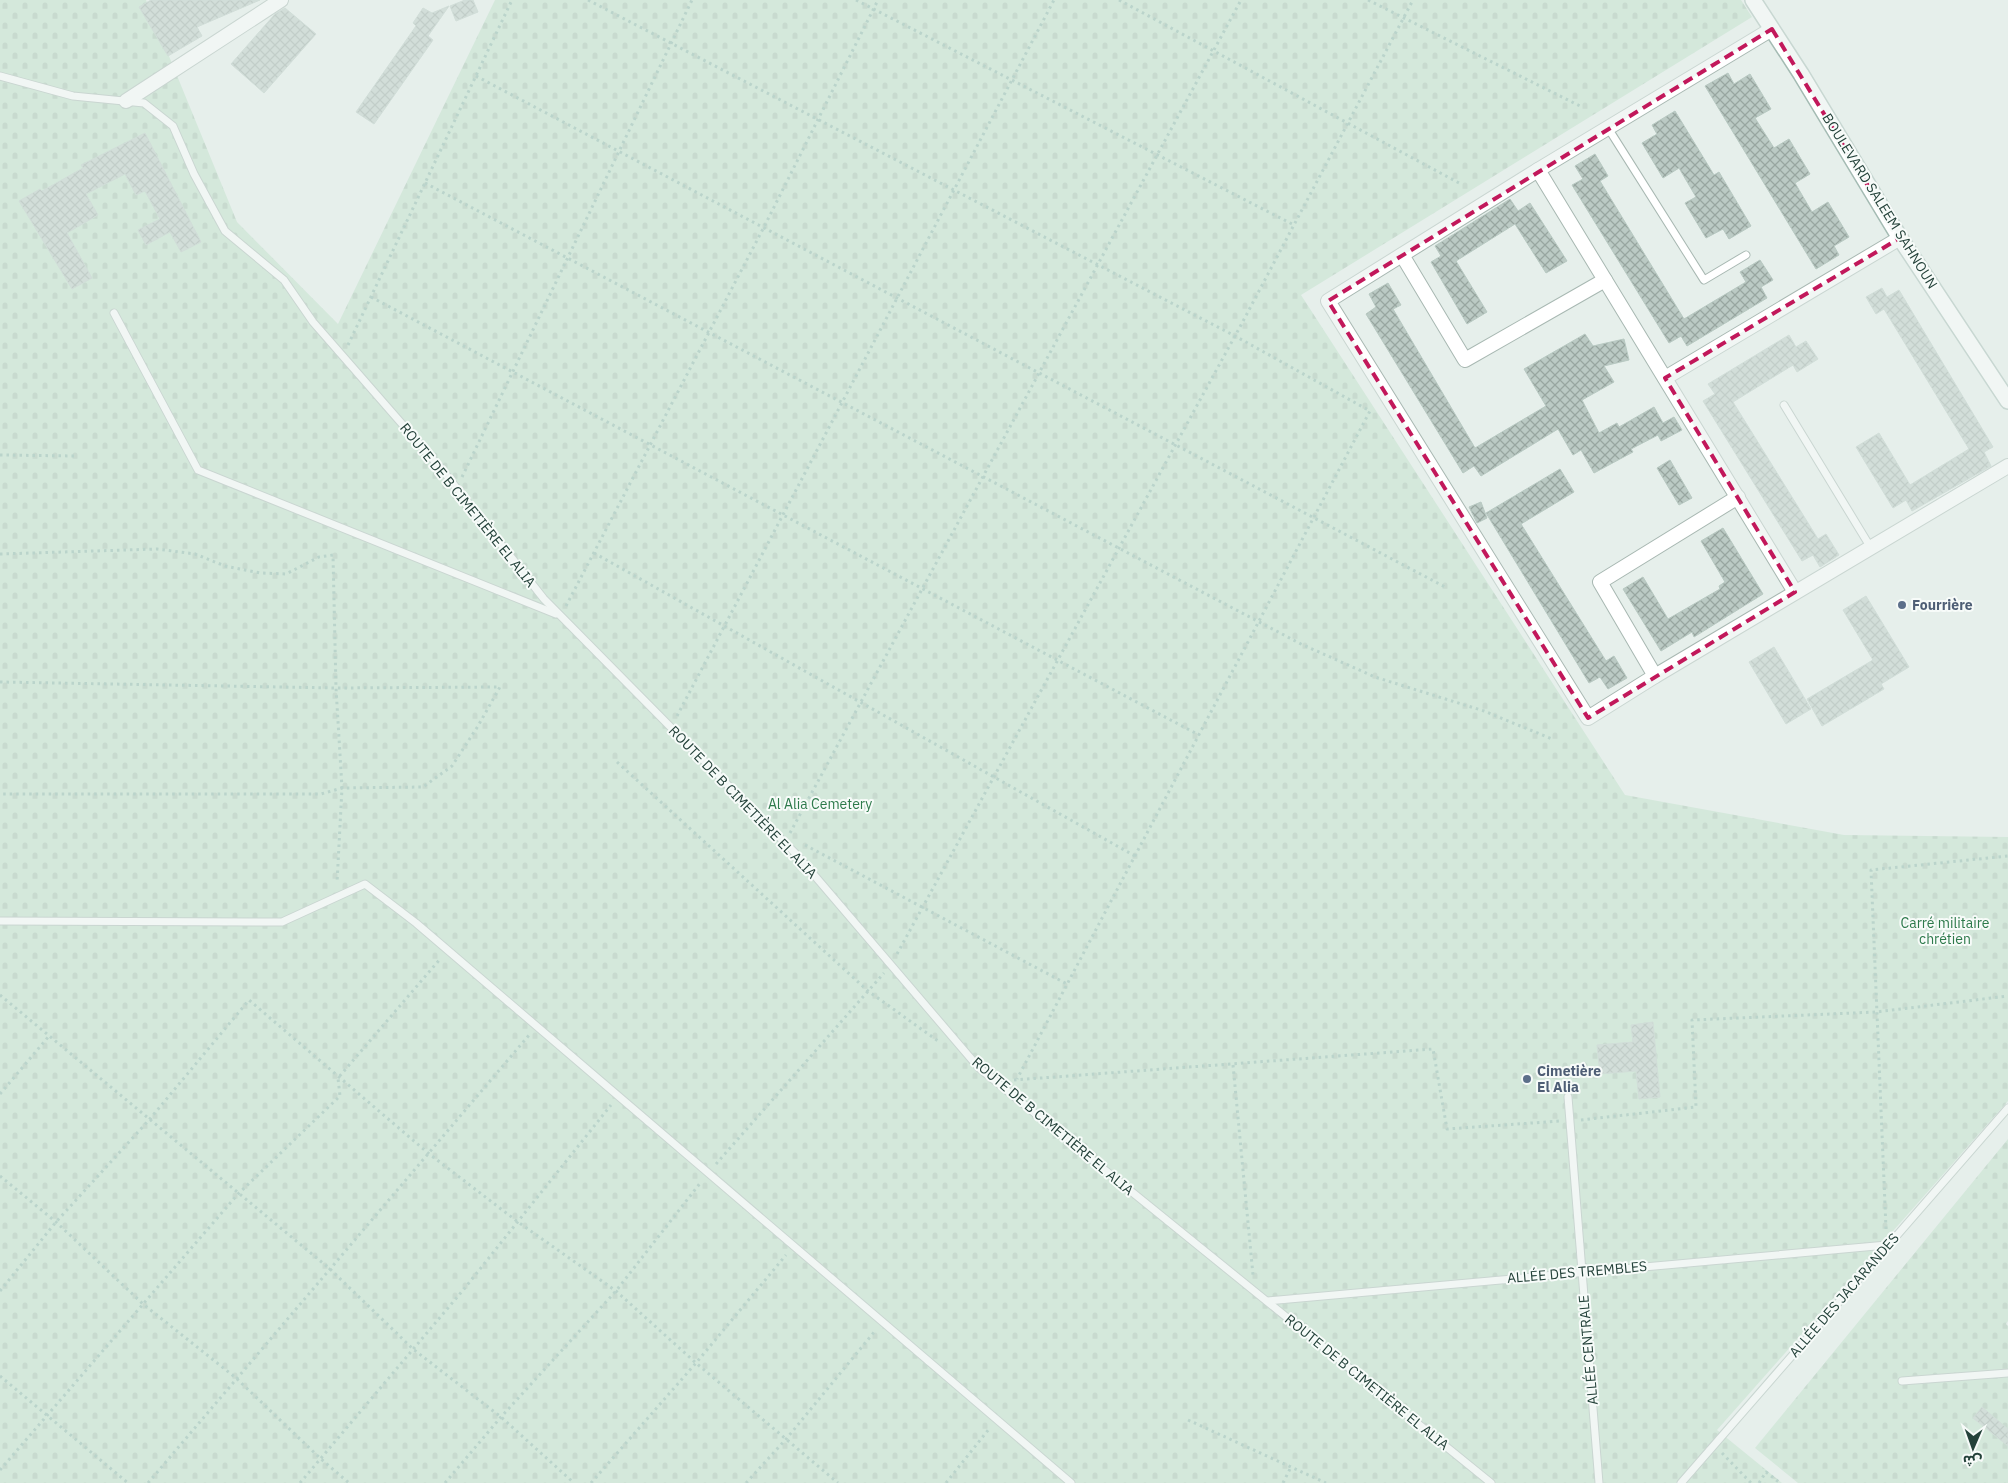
<svg xmlns="http://www.w3.org/2000/svg" width="2008" height="1483" viewBox="0 0 2008 1483" font-family="'IBM Plex Sans','Noto Sans Arabic',sans-serif">
<style>
.cemetery{fill:url(#cemetery-stones)}
.building{fill:url(#building-cross-hatch);stroke:#b8c9c2}
.lines{fill:none;stroke-linecap:round;stroke-linejoin:round}
.lane-casing{stroke:#a8b8b2;stroke-width:9}
.street-casing{stroke:#a8b8b2;stroke-width:16}
.secondary-casing{stroke:#a4bbb3;stroke-width:18}
.path{stroke:#86b3a5;stroke-width:3;stroke-dasharray:2.5 4;stroke-linecap:butt}
.lane{stroke:#fff;stroke-width:7}
.street{stroke:#fff;stroke-width:14}
.secondary{stroke:#fff;stroke-width:15}
.marked{fill:none;stroke:#c2185b;stroke-width:4;stroke-dasharray:10 6;stroke-linejoin:round}
.service-dot{fill:#5c6f8a;stroke:#f7fbf9;stroke-width:2}
.labels{text-anchor:middle;stroke-width:4;stroke-linejoin:round;paint-order:stroke}
.street-label{font-size:14px;fill:#24423a;stroke:#f7fbf9}
.service-label{font-size:14px;font-weight:bold;fill:#4e5e75;stroke:#f7fbf9;text-anchor:start}
.park-label{font-size:14px;fill:#2d7a4b;stroke:#f7fbf9}
</style>
<defs>
<pattern id="cemetery-stones" width="16" height="16" patternUnits="userSpaceOnUse" patternTransform="scale(1.25)"><rect width="16" height="16" fill="#bfe0c8"/><path d="M2 7V4a2 2 0 0 1 4 0v3zM10 15v-3a2 2 0 0 1 4 0v3z" fill="#a4c1ad"/></pattern>
<pattern id="building-cross-hatch" width="8" height="8" patternUnits="userSpaceOnUse" patternTransform="scale(1.25)"><rect width="8" height="8" fill="#bbcac4"/><path d="M0 0l8 8M0 8l8-8" fill="none" stroke="#98a6a0"/></pattern>
</defs>
<rect width="100%" height="100%" fill="#e6efeb"/>
<!-- cemetery -->
<g class="cemetery">
<path d="M 0,0 L 146,0 L 237,222 L 338,324 L 495,0 L 1741,0 L 1752,17 L 1301,295 L 1625,795 L 1844,835 L 2008,837 L 2008,1101 L 1717,1430 L 1782,1483 L 0,1483 Z"/>
<path d="M 2008,1139 L 2008,1321 L 2006,1324 L 2008,1326 L 2008,1483 L 1798,1483 L 1755,1448 Z"/>
</g>
<!-- building -->
<g class="building">
<path d="M 151,0 L 260,0 L 197,27 L 202,36 L 168,56 L 139,7 Z"/>
<path d="M 465,0 L 473,0 L 478,12 L 456,21 L 450,6 Z"/>
<path d="M 449,6 L 428,36 L 433,40 L 374,124 L 356,112 L 416,26 L 413,23 L 423,8 L 432,13 Z"/>
<path d="M 285,8 L 316,34 L 264,93 L 231,64 L 275,14 Z"/>
<path d="M 1728,73 L 1734,84 L 1750,74 L 1771,109 L 1755,118 L 1774,148 L 1789,139 L 1810,174 L 1795,183 L 1812,212 L 1828,202 L 1849,237 L 1834,246 L 1839,255 L 1816,269 L 1705,86 Z"/>
<path d="M 1675,111 L 1714,175 L 1719,172 L 1751,226 L 1729,239 L 1723,229 L 1706,238 L 1685,203 L 1696,197 L 1679,168 L 1663,178 L 1642,143 L 1657,134 L 1652,125 Z"/>
<path d="M 145,133 L 201,242 L 181,252 L 170,232 L 146,245 L 138,230 L 160,219 L 145,191 L 136,195 L 125,174 L 86,194 L 98,215 L 67,233 L 92,278 L 72,289 L 19,201 L 40,189 L 42,191 L 83,168 L 81,165 Z"/>
<path d="M 1595,154 L 1608,176 L 1600,181 L 1684,319 L 1746,282 L 1740,272 L 1760,260 L 1773,280 L 1761,287 L 1767,298 L 1687,346 L 1681,336 L 1669,343 L 1572,185 L 1583,179 L 1575,166 Z"/>
<path d="M 1510,199 L 1518,211 L 1530,203 L 1567,261 L 1546,273 L 1515,224 L 1456,261 L 1487,312 L 1467,324 L 1431,262 L 1441,256 L 1435,246 Z"/>
<path d="M 1388,283 L 1401,305 L 1393,309 L 1475,448 L 1546,406 L 1524,369 L 1585,334 L 1593,346 L 1624,339 L 1629,360 L 1604,366 L 1614,382 L 1582,400 L 1599,433 L 1617,423 L 1619,427 L 1654,407 L 1663,423 L 1674,417 L 1682,430 L 1661,441 L 1658,435 L 1631,449 L 1633,452 L 1594,473 L 1581,450 L 1573,455 L 1558,429 L 1481,476 L 1474,466 L 1463,473 L 1366,314 L 1376,307 L 1369,294 Z"/>
<path d="M 1882,288 L 1887,297 L 1899,290 L 1993,447 L 1984,452 L 1991,466 L 1912,511 L 1906,500 L 1893,508 L 1856,447 L 1879,433 L 1910,485 L 1969,449 L 1884,309 L 1876,314 L 1866,297 Z"/>
<path d="M 1789,335 L 1796,347 L 1806,341 L 1818,359 L 1797,372 L 1793,365 L 1733,402 L 1818,539 L 1826,534 L 1839,555 L 1820,567 L 1813,555 L 1802,561 L 1703,401 L 1715,394 L 1708,384 Z"/>
<path d="M 1670,460 L 1692,498 L 1679,505 L 1657,468 Z"/>
<path d="M 1560,469 L 1574,492 L 1521,524 L 1606,661 L 1614,656 L 1627,678 L 1608,689 L 1600,677 L 1589,683 L 1486,513 Z"/>
<path d="M 1481,502 L 1487,518 L 1477,523 L 1469,507 Z"/>
<path d="M 1723,528 L 1763,594 L 1694,637 L 1692,632 L 1661,651 L 1623,589 L 1643,577 L 1668,619 L 1720,589 L 1719,586 L 1725,582 L 1701,541 Z"/>
<path d="M 1866,596 L 1909,667 L 1881,684 L 1884,689 L 1822,726 L 1807,699 L 1873,660 L 1843,610 Z"/>
<path d="M 1774,647 L 1811,709 L 1786,724 L 1749,662 Z"/>
<path d="M 1653,1022 L 1660,1097 L 1639,1099 L 1636,1071 L 1600,1074 L 1597,1045 L 1633,1042 L 1631,1025 Z"/>
<path d="M 1982,1407 L 2008,1429 L 2008,1446 L 1973,1418 Z"/>
</g>
<g class="lines">
<!-- lane casing -->
<g class="lane-casing">
<g id="lane">
<path d="M 0,76 L 73,96 L 144,103 L 173,126 L 194,174 L 225,231 L 284,280 L 313,322 L 444,472 L 544,599 L 797,855 L 979,1068 L 1491,1483"/>
<path d="M 1608,128 L 1704,280 L 1746,255"/>
<path d="M 114,313 L 198,470 L 556,614"/>
<path d="M 1784,405 L 1871,548"/>
<path d="M 0,921 L 282,922 L 365,884 L 416,923 L 1071,1483"/>
<path d="M 1568,1097 L 1599,1483"/>
<path d="M 1268,1301 L 1887,1245"/>
<path d="M 1902,1381 L 2008,1373"/>
<path d="M 1681,1483 L 2008,1108"/>
</g>
</g>
<!-- street casing -->
<g class="street-casing">
<g id="street">
<path d="M 1772,29 L 1538,170 L 1328,301 L 1588,718 L 1655,676 L 2008,466"/>
<path d="M 126,101 L 281,0"/>
<path d="M 1538,170 L 1795,592"/>
<path d="M 1402,255 L 1465,360 L 1605,280"/>
<path d="M 1665,378 L 1900,238"/>
<path d="M 1655,676 L 1600,582 L 1738,497"/>
</g>
</g>
<!-- secondary casing -->
<g class="secondary-casing">
<path id="secondary" d="M 1753,0 L 1801,74 L 1900,238 L 2008,401"/>
</g>
<!-- path -->
<g class="path">
<path d="M 588,0 L 1235,336 L 1370,411 L 1017,1079"/>
<path d="M 856,0 L 1294,225"/>
<path d="M 1119,0 L 1459,183"/>
<path d="M 1368,0 L 1582,107"/>
<path d="M 476,76 L 1447,588"/>
<path d="M 425,183 L 1301,644 L 1375,677 L 1484,711 L 1552,739"/>
<path d="M 371,297 L 1199,735"/>
<path d="M 348,345 L 512,0"/>
<path d="M 0,455 L 75,456"/>
<path d="M 462,477 L 692,0"/>
<path d="M 594,553 L 1135,856"/>
<path d="M 0,554 L 157,549 L 195,554 L 225,566 L 260,573 L 286,574 L 319,557 L 333,555 L 336,688 L 342,788 L 337,883"/>
<path d="M 566,606 L 764,227 L 878,0"/>
<path d="M 0,682 L 336,688 L 500,687 L 478,726 L 452,766 L 423,787 L 342,788 L 321,794 L 0,794"/>
<path d="M 677,716 L 1054,0"/>
<path d="M 617,762 L 868,991 L 938,1041"/>
<path d="M 790,833 L 1241,0"/>
<path d="M 805,845 L 1067,984"/>
<path d="M 897,954 L 1241,325 L 1413,0"/>
<path d="M 0,995 L 330,1269 L 413,1349 L 501,1417 L 574,1483"/>
<path d="M 1233,1065 L 1253,1275"/>
<path d="M 1014,1080 L 1433,1049 L 1447,1129 L 1560,1121"/>
<path d="M 0,1094 L 49,1036"/>
<path d="M 1581,1120 L 1696,1107 L 1692,1020 L 1876,1012 L 2008,996"/>
<path d="M 716,1164 L 884,973"/>
<path d="M 0,1176 L 56,1222 L 143,1304 L 236,1378 L 321,1459 L 349,1483"/>
<path d="M 1886,1229 L 1871,870 L 2008,856"/>
<path d="M 0,1291 L 56,1222 L 149,1120 L 249,1000 L 428,1153 L 518,1222 L 616,1291 L 696,1363 L 838,1483"/>
<path d="M 0,1376 L 128,1483"/>
<path d="M 1188,1420 L 1326,1483"/>
<path d="M 1722,1453 L 1751,1483"/>
<path d="M 0,1470 L 238,1194 L 340,1096 L 338,1078 L 441,958"/>
<path d="M 148,1483 L 530,1034"/>
<path d="M 300,1483 L 464,1289 L 611,1105"/>
<path d="M 445,1483 L 501,1417 L 616,1291 L 701,1182"/>
<path d="M 591,1483 L 696,1363 L 786,1255"/>
<path d="M 746,1483 L 787,1438 L 875,1331"/>
<path d="M 946,1483 L 989,1429"/>
<path d="M 1283,1483 L 1291,1467"/>
<path d="M 1759,1483 L 1766,1472 L 1780,1483"/>
</g>
<!-- lane -->
<use href="#lane" class="lane"/>
<!-- street -->
<use href="#street" class="street"/>
<!-- secondary -->
<use href="#secondary" class="secondary"/>
</g>
<!-- marked area -->
<path d="M0 0H2008V1483H0ZM 1772,29 L 1900,238 L 1665,378 L 1795,592 L 1588,718 L 1328,301 Z" fill="#e6efeb" fill-opacity=".55" fill-rule="evenodd"/>
<path class="marked" d="M 1772,29 L 1900,238 L 1665,378 L 1795,592 L 1588,718 L 1328,301 Z"/>
<!-- markers -->
<g class="service-dot">
<circle cx="1902" cy="605" r="5"/>
<circle cx="1527" cy="1079" r="5"/>
</g>
<g class="labels">
<!-- street labels -->
<g class="street-label">
<text transform="translate(1880 201) rotate(58)" y="5">BOULEVARD SALEEM SAHNOUN</text>
<text transform="translate(468 505) rotate(51)" y="5">ROUTE DE B CIMETIÈRE EL ALIA</text>
<text transform="translate(743 802) rotate(46)" y="5">ROUTE DE B CIMETIÈRE EL ALIA</text>
<text transform="translate(1053 1126) rotate(40)" y="5">ROUTE DE B CIMETIÈRE EL ALIA</text>
<text transform="translate(1577 1272) rotate(-5)" y="5">ALLÉE DES TREMBLES</text>
<text transform="translate(1844 1295) rotate(-49)" y="5">ALLÉE DES JACARANDES</text>
<text transform="translate(1588 1350) rotate(-95)" y="5">ALLÉE CENTRALE</text>
<text transform="translate(1367 1382) rotate(39)" y="5">ROUTE DE B CIMETIÈRE EL ALIA</text>
</g>
<!-- service labels -->
<g class="service-label">
<text x="1912" y="610">Fourrière</text>
<text x="1537" y="1076">Cimetière<tspan x="1537" dy="16">El Alia</tspan></text>
</g>
<!-- park labels -->
<g class="park-label">
<text x="820" y="809">Al Alia Cemetery</text>
<text x="1945" y="928">Carré militaire<tspan x="1945" dy="16">chrétien</tspan></text>
</g>
</g>
<!-- north arrow -->
<g transform="translate(1973 1448) rotate(182)" stroke="#f7fbf9" stroke-width="4" paint-order="stroke">
<path d="M0-4L9 19L0 12L-9 19Z" fill="#24423a"/>
<text y="-8" font-size="14" font-weight="bold" text-anchor="middle" fill="#24423a">ش</text>
</g>
</svg>
